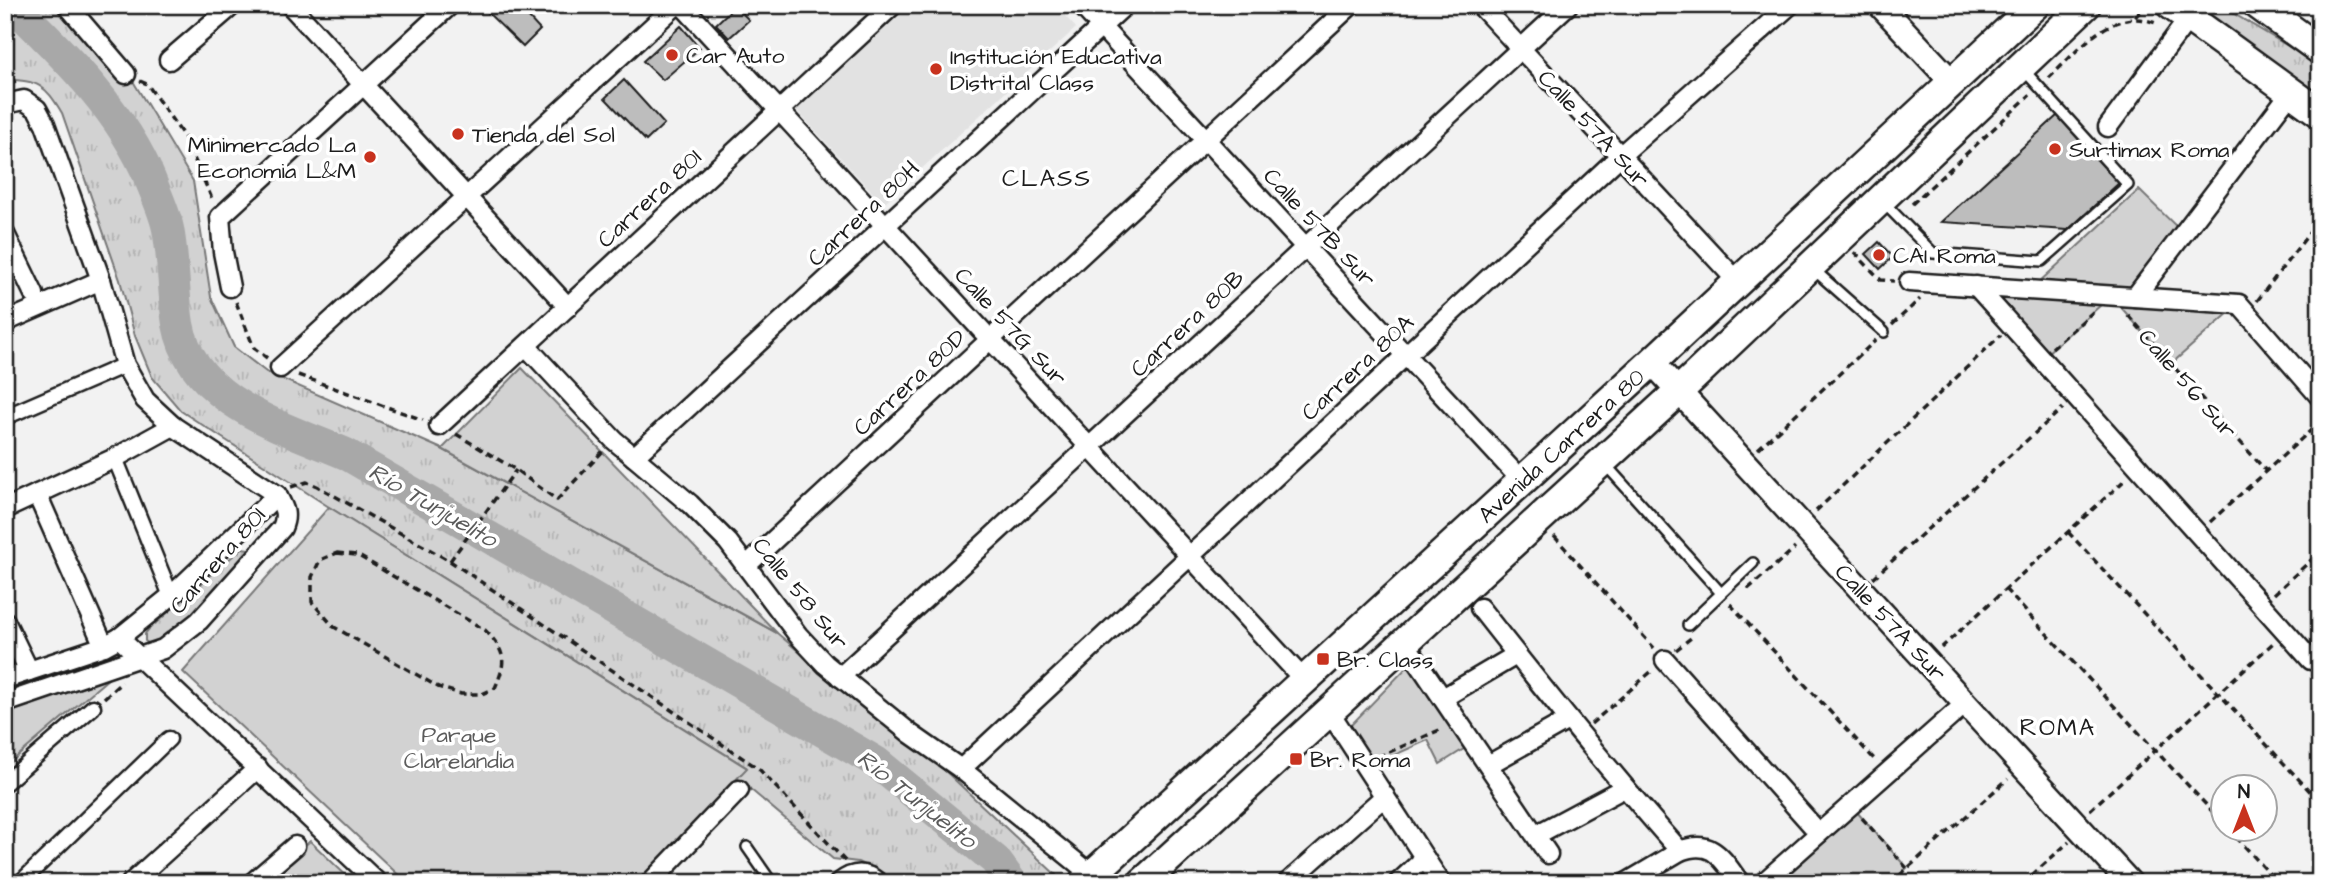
<svg xmlns="http://www.w3.org/2000/svg" width="2325" height="888" viewBox="0 0 2325 888" font-family="'Architects Daughter',sans-serif">
<style>
.built{fill:#e2e2e2}
.grass{fill:url(#grass-tufts);stroke:#777;stroke-width:2}
.park{fill:#d2d2d2;stroke:#777;stroke-width:2}
.lines{fill:none;stroke-linecap:round;stroke-linejoin:round}
.river{stroke:#a8a8a8;stroke-width:32}
.building{fill:#bdbdbd;stroke:#1c1c1c;stroke-width:2}
.service-casing{stroke:#1c1c1c;stroke-width:14}
.pedestrian-casing{stroke:#1c1c1c;stroke-width:19}
.minor-casing{stroke:#1c1c1c;stroke-width:23}
.tertiary-casing{stroke:#1c1c1c;stroke-width:28}
.primary-casing{stroke:#1c1c1c;stroke-width:33}
.path{stroke:#1c1c1c;stroke-width:3.5;stroke-dasharray:7 5;stroke-linecap:butt}
.service{stroke:#fff;stroke-width:9}
.pedestrian{stroke:#fff;stroke-width:14}
.minor{stroke:#fff;stroke-width:18}
.tertiary{stroke:#fff;stroke-width:23}
.primary{stroke:#fff;stroke-width:28}
.poi-dot{fill:#c8321e;stroke:#fff;stroke-width:2.5}
.labels{text-anchor:middle;stroke-width:7;stroke-linejoin:round;paint-order:stroke}
.poi-label{font-size:23px;fill:#1c1c1c;stroke:#fff;text-anchor:start}
.street-label{font-size:23px;fill:#1c1c1c;stroke:#fff}
.park-label{font-size:23px;fill:#5c5c5c;stroke:#fff}
.neighbourhood-label{font-size:24px;letter-spacing:2px;fill:#1c1c1c;stroke:#fff}
.water-label{font-size:24px;font-style:italic;fill:#5b5b5b;stroke:#fff}
</style>
<defs>
<pattern id="grass-tufts" width="24" height="20" patternUnits="userSpaceOnUse" patternTransform="scale(1.75)"><rect width="24" height="20" fill="#d2d2d2"/><path d="M3 7l-1-3M5 7V3M7 7l1-3M15 17l-1-3M17 17v-4M19 17l1-3" fill="none" stroke="#b4b4b4"/></pattern>
</defs>
<rect width="100%" height="100%" fill="#f2f2f2"/>
<filter id="ink" filterUnits="userSpaceOnUse"><feTurbulence type="fractalNoise" baseFrequency=".0143" numOctaves="2"/><feDisplacementMap in="SourceGraphic" scale="14" xChannelSelector="R" yChannelSelector="G"/><feConvolveMatrix kernelMatrix="1 2 1 2 8 2 1 2 1" color-interpolation-filters="sRGB"/></filter>
<g filter="url(#ink)">
<!-- built -->
<path class="built" d="M 911,5 L 1055,5 L 1076,28 L 883,204 L 796,110 Z"/>
<!-- grass -->
<g class="grass">
<path d="M 5,5 L 75,5 L 127,71 L 193,181 L 211,297 L 234,347 L 266,372 L 442,449 L 777,633 L 838,685 L 908,736 L 1056,875 L 1046,883 L 899,883 L 858,862 L 833,859 L 737,778 L 746,767 L 329,507 L 181,411 L 152,377 L 135,336 L 120,280 L 62,113 C 44,83 39,82 5,79 Z"/>
<path d="M 2195,5 L 2219,5 L 2320,65 L 2320,97 Z"/>
<path d="M 242,548 L 249,549 L 246,557 C 228,577 173,643 148,643 L 145,641 L 145,634 L 149,629 Z"/>
</g>
<!-- park -->
<g class="park">
<path d="M 2139,190 L 2184,234 L 2136,296 L 2239,304 L 2171,364 L 2111,296 L 2046,354 L 1990,293 L 2025,295 Z"/>
<path d="M 522,368 L 777,633 L 442,449 Z"/>
<path d="M 329,507 L 747,768 L 638,883 L 407,883 L 183,672 Z"/>
<path d="M 1410,664 L 1467,747 L 1440,764 L 1428,740 L 1372,765 L 1348,728 Z"/>
<path d="M 116,672 L 5,767 L 5,710 Z"/>
<path d="M 1856,811 L 1907,868 L 1891,883 L 1777,883 Z"/>
<path d="M 310,841 L 354,883 L 262,883 Z"/>
</g>
<g class="lines">
<!-- river -->
<path class="river" d="M 13,5 C 65,56 122,111 150,179 C 156,194 165,213 168,229 C 174,260 173,293 178,324 C 192,402 283,427 346,454 L 876,762 L 995,860 L 1012,883"/>
</g>
<!-- building -->
<g class="building">
<path d="M 483,5 L 517,5 L 540,30 L 523,47 L 482,7 Z"/>
<path d="M 735,6 L 749,20 L 729,38 L 716,24 Z"/>
<path d="M 681,26 L 700,48 L 663,80 L 643,61 Z"/>
<path d="M 624,80 L 664,124 L 646,141 L 605,98 Z"/>
<path d="M 2058,115 L 2120,182 L 2068,230 L 1941,222 Z"/>
<path d="M 1879,242 L 1893,257 L 1880,269 L 1866,254 Z"/>
</g>
<g class="lines">
<!-- service casing -->
<g class="service-casing">
<g id="service">
<path d="M 1884,203 L 1933,253 L 2042,261 L 2128,185 L 2022,68"/>
<path d="M 1812,268 L 1884,332"/>
<path d="M 1604,463 L 1721,593"/>
<path d="M 1688,625 L 1753,563"/>
<path d="M 747,847 L 772,883"/>
</g>
</g>
<!-- pedestrian casing -->
<g class="pedestrian-casing">
<g id="pedestrian">
<path d="M 5,417 L 125,365"/>
<path d="M 115,458 L 171,596"/>
<path d="M 5,783 L 93,707"/>
<path d="M 20,883 L 169,739"/>
</g>
</g>
<!-- minor casing -->
<g class="minor-casing">
<g id="minor">
<path d="M 67,5 L 126,74"/>
<path d="M 290,5 L 568,307"/>
<path d="M 682,5 L 1304,680"/>
<path d="M 1081,5 L 1522,481"/>
<path d="M 1480,5 L 1738,282"/>
<path d="M 169,60 L 233,5"/>
<path d="M 5,104 L 24,100 L 37,109 L 45,124 L 101,280 L 125,365 L 145,400 L 173,426 L 277,495 C 284,508 288,514 282,528 L 199,621 L 163,649 L 5,703"/>
<path d="M 2108,127 L 2188,19"/>
<path d="M 5,234 L 34,294"/>
<path d="M 1909,282 L 2239,304 L 2320,397"/>
<path d="M 1976,286 L 2311,660"/>
<path d="M 230,287 L 223,252 L 220,217 L 450,5"/>
<path d="M 2135,297 L 2291,92"/>
<path d="M 5,322 L 101,280"/>
<path d="M 526,346 L 614,440 L 690,504 L 728,542 L 798,635 L 825,664 L 911,734 L 961,769 L 1092,875"/>
<path d="M 280,368 L 676,5"/>
<path d="M 439,426 L 893,5"/>
<path d="M 634,457 L 1125,5"/>
<path d="M 37,494 L 104,646"/>
<path d="M 5,509 L 115,458 L 173,426"/>
<path d="M 747,565 L 1351,5"/>
<path d="M 1480,608 C 1545,691 1610,772 1680,851 C 1713,838 1722,859 1740,883"/>
<path d="M 5,621 L 29,671"/>
<path d="M 119,638 L 378,883"/>
<path d="M 1405,643 L 1548,854"/>
<path d="M 1665,660 L 1819,833"/>
<path d="M 840,677 L 1568,5"/>
<path d="M 5,679 L 104,646 L 119,638 L 171,596 L 277,495"/>
<path d="M 1443,698 L 1516,655"/>
<path d="M 1329,711 L 1441,883"/>
<path d="M 1488,765 L 1568,720"/>
<path d="M 961,769 L 1620,156 L 1790,5"/>
<path d="M 1536,835 L 1624,788"/>
<path d="M 131,883 L 258,768"/>
<path d="M 252,883 L 295,846"/>
<path d="M 650,883 L 739,790"/>
<path d="M 839,883 C 853,872 865,871 879,883"/>
<path d="M 1287,883 L 1385,796"/>
<path d="M 1398,883 L 1425,858"/>
<path d="M 1626,883 L 1680,851"/>
<path d="M 1763,883 L 1966,703"/>
</g>
</g>
<!-- tertiary casing -->
<g class="tertiary-casing">
<g id="tertiary">
<path d="M 1880,5 L 1952,82"/>
<path d="M 1652,362 L 2130,883"/>
</g>
</g>
<!-- primary casing -->
<g class="primary-casing">
<g id="primary">
<path d="M 2171,5 L 2320,113"/>
<path d="M 2258,5 L 2320,50"/>
<path id="s1" d="M 1083,883 L 1652,362 L 2035,5"/>
<path d="M 1142,883 L 1679,391 L 2086,5"/>
</g>
</g>
<!-- path -->
<g class="path">
<path d="M 2135,17 L 2146,5"/>
<path d="M 5,67 L 17,86"/>
<path d="M 2049,78 C 2079,50 2112,4 2158,24"/>
<path d="M 140,81 L 147,84 L 185,138 L 213,201"/>
<path d="M 1912,204 L 2030,95"/>
<path d="M 1854,252 L 1881,280 L 1894,281"/>
<path d="M 2257,301 L 2320,219"/>
<path d="M 236,302 L 254,348 L 267,358"/>
<path d="M 2128,315 L 2266,471"/>
<path d="M 1892,325 L 1920,299"/>
<path d="M 2052,348 L 2094,311"/>
<path d="M 298,375 L 423,420"/>
<path d="M 456,434 L 516,470 L 557,500 L 603,451"/>
<path d="M 1758,449 L 1876,340"/>
<path d="M 291,487 L 307,482 L 317,486 L 450,561 L 759,769 L 845,861"/>
<path d="M 1816,511 L 2001,335"/>
<path d="M 2210,522 L 2320,422"/>
<path d="M 2068,532 L 2320,802"/>
<path d="M 1554,536 L 1654,648"/>
<path d="M 337,553 L 357,555 L 485,630 C 506,652 507,661 495,688 L 482,694 L 461,694 L 438,687 L 334,627 L 312,602 L 312,577 L 320,560 Z"/>
<path d="M 450,561 L 516,470"/>
<path d="M 1873,578 L 2063,408"/>
<path d="M 1748,589 L 1795,548"/>
<path d="M 2005,589 L 2224,824"/>
<path d="M 2274,594 L 2320,552"/>
<path d="M 1730,604 L 1876,761"/>
<path d="M 1941,648 L 2127,478"/>
<path d="M 1676,650 L 1692,637"/>
<path d="M 104,698 L 122,682"/>
<path d="M 1591,724 L 1652,671"/>
<path d="M 1378,757 L 1442,729"/>
<path d="M 2090,810 L 2273,643"/>
<path d="M 1862,818 L 1907,868"/>
<path d="M 2228,828 L 2278,883"/>
<path d="M 1891,883 L 2008,779"/>
<path d="M 2023,883 L 2069,842"/>
</g>
<!-- service -->
<use href="#service" class="service"/>
<!-- pedestrian -->
<use href="#pedestrian" class="pedestrian"/>
<!-- minor -->
<use href="#minor" class="minor"/>
<!-- tertiary -->
<use href="#tertiary" class="tertiary"/>
<!-- primary -->
<use href="#primary" class="primary"/>
</g>
</g>
<!-- markers -->
<g class="poi-dot">
<circle cx="672" cy="55" r="7"/>
<circle cx="936" cy="69" r="7"/>
<circle cx="458" cy="134" r="7"/>
<circle cx="2055" cy="149" r="7"/>
<circle cx="370" cy="157" r="7"/>
<circle cx="1879" cy="255" r="7"/>
<rect x="1316" y="652" width="14" height="14" rx="3.5"/>
<rect x="1289" y="752" width="14" height="14" rx="3.5"/>
</g>
<g class="labels">
<!-- poi labels -->
<g class="poi-label">
<text x="686" y="63">Car Auto</text>
<text x="950" y="64">Institución Educativa<tspan x="950" dy="26">Distrital Class</tspan></text>
<text x="472" y="142">Tienda del Sol</text>
<text x="356" y="152" text-anchor="end">Minimercado La<tspan x="356" dy="26">Economia L&amp;M</tspan></text>
<text x="2069" y="157">Surtimax Roma</text>
<text x="1893" y="263">CAI Roma</text>
<text x="1337" y="667">Br. Class</text>
<text x="1310" y="767">Br. Roma</text>
</g>
<!-- street labels -->
<g class="street-label">
<text transform="translate(1594 128) rotate(47)" y="8">Calle 57A Sur</text>
<text transform="translate(649 198) rotate(-43)" y="8">Carrera 80I</text>
<text transform="translate(863 213) rotate(-43)" y="8">Carrera 80H</text>
<text transform="translate(1320 227) rotate(47)" y="8">Calle 57B Sur</text>
<text transform="translate(1187 323) rotate(-43)" y="8">Carrera 80B</text>
<text transform="translate(1011 326) rotate(47)" y="8">Calle 57G Sur</text>
<text transform="translate(1357 367) rotate(-43)" y="8">Carrera 80A</text>
<text transform="translate(909 382) rotate(-43)" y="8">Carrera 80D</text>
<text transform="translate(2188 383) rotate(49)" y="8">Calle 56 Sur</text>
<text dy="8" stroke="none"><textPath href="#s1" startOffset="648">Avenida Carrera 80</textPath></text>
<text transform="translate(217 560) rotate(-49)" y="8">Carrera 80I</text>
<text transform="translate(801 593) rotate(51)" y="8">Calle 58 Sur</text>
<text transform="translate(1891 622) rotate(47)" y="8">Calle 57A Sur</text>
</g>
<!-- park labels -->
<g class="park-label">
<text x="459" y="742">Parque<tspan x="459" dy="26">Clarelandia</tspan></text>
</g>
<!-- neighbourhood labels -->
<g class="neighbourhood-label">
<text x="1047" y="186">CLASS</text>
<text x="2058" y="735">ROMA</text>
</g>
<!-- water labels -->
<g class="water-label">
<text transform="translate(433 505) rotate(30)" y="8">Río Tunjuelito</text>
<text transform="translate(917 799) rotate(38)" y="8">Río Tunjuelito</text>
</g>
</g>
<!-- margin -->
<rect width="2325" height="888" fill="none" stroke="#fff" stroke-width="28"/>
<rect x="14" y="14" width="2297" height="860" fill="none" stroke="#1c1c1c" stroke-width="2.5" filter="url(#ink)"/>
<!-- north arrow -->
<g transform="translate(2244 808)"><circle r="33" fill="#ffffff" stroke="#a4a4a4" stroke-width="2"/>
<path d="M0-5L12 26L0 18L-12 26Z" fill="#c8321e"/>
<text y="-10" font-size="19" font-weight="bold" text-anchor="middle" fill="#1c1c1c">N</text>
</g>
</svg>
